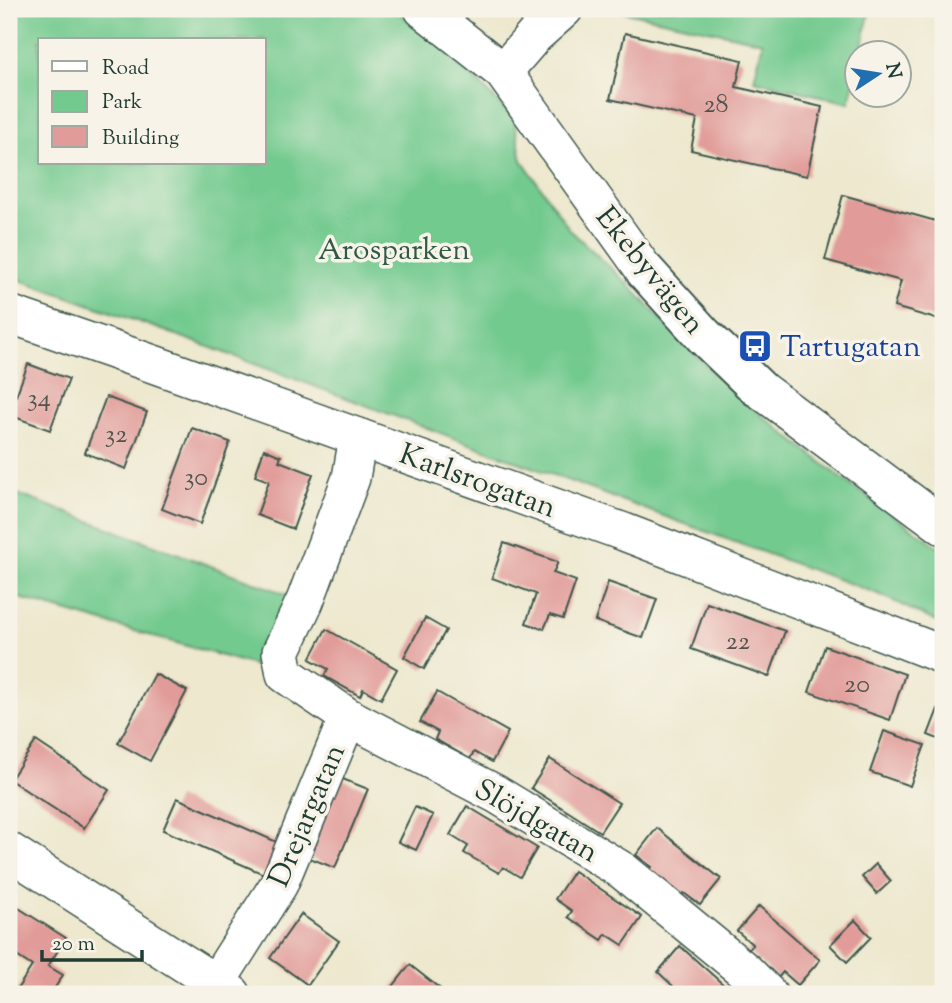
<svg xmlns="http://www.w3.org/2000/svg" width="952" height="1003" viewBox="0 0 952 1003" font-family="'Sorts Mill Goudy',serif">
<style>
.green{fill:#73ca8f;stroke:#498462;stroke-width:2;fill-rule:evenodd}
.building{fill:#e19b99}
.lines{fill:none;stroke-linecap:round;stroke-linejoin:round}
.minor-casing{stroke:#3e574b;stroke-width:40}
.tertiary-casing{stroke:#3e574b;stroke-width:42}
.minor{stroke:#fff;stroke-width:37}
.tertiary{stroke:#fff;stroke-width:38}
.labels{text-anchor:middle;stroke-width:7;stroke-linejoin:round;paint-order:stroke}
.number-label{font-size:26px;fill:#50544d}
.park-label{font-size:30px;fill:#305946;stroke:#f7f3e8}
.street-label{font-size:30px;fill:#1f3d34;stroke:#f7f3e8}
.transit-label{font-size:30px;fill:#164399;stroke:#f7f3e8;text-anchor:start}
</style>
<rect width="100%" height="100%" fill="#f7f3e8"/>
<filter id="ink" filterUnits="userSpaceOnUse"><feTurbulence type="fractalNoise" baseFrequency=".0143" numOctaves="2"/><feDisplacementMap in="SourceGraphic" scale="14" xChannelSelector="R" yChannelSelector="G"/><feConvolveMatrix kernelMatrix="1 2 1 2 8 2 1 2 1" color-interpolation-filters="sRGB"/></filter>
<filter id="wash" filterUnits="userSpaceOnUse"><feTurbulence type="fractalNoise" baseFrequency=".00686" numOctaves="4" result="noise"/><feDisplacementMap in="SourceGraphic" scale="28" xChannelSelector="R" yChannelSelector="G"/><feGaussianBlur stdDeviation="1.57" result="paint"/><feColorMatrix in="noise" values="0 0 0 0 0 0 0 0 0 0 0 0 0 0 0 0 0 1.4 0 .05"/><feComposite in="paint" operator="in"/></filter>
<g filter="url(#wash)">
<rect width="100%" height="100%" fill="#ede8ce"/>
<!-- green -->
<g class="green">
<path d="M 9,9 L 393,9 L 440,43 L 514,119 L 522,160 L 570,230 L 630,286 L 689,349 L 743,401 L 852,486 L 943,550 L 943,625 L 881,595 L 677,521 L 182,337 L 9,276 ZM 40,40 L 264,40 L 264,163 L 40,163 Z"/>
<path d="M 612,9 L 870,9 L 861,52 L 858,52 L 857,67 L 849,103 L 754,80 L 763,42 Z"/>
<path d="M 9,491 L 305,601 L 285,674 L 9,595 Z"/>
</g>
<g id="blocks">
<!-- building -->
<g class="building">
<path d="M 625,33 L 742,60 L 736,87 L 822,107 L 807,176 L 691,150 L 697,119 L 610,99 Z"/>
<path d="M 843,195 L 943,223 L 943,237 L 939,253 L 943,254 L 943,321 L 894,307 L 901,281 L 825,260 Z"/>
<path d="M 28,364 L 69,379 L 50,430 L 9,415 Z"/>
<path d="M 106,397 L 147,412 L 126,469 L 85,453 Z"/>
<path d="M 192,428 L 230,442 L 200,524 L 162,509 Z"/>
<path d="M 264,449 L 281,456 L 279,461 L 313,474 L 293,529 L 257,515 L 269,481 L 255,476 Z"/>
<path d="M 504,543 L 558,562 L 553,573 L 576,581 L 563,619 L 550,615 L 544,629 L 526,623 L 536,594 L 492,578 Z"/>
<path d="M 608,582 L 657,599 L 643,638 L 595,621 Z"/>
<path d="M 707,603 L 785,631 L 769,677 L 691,649 Z"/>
<path d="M 425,618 L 446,630 L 424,669 L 404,657 Z"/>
<path d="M 326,629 L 397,669 L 381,699 L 363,689 L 360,696 L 324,676 L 328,669 L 310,659 Z"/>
<path d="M 825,646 L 905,674 L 890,720 L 809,692 Z"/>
<path d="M 155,674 L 187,691 L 150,761 L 118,743 Z"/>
<path d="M 437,692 L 508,732 L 492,762 L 474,752 L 470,759 L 435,739 L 438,732 L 420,722 Z"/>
<path d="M 943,696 L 943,741 L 928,735 Z"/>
<path d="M 884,731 L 925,745 L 910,786 L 870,772 Z"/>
<path d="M 36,741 L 109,790 L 84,828 L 10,780 Z"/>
<path d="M 550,759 L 619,803 L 600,832 L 531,788 Z"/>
<path d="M 335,776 L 368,789 L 335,868 L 302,855 Z"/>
<path d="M 177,798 L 279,843 L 266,875 L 163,830 Z"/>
<path d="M 467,806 L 537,848 L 520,877 L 503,867 L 499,873 L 464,853 L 468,846 L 450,835 Z"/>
<path d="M 415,807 L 433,815 L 416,850 L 398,842 Z"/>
<path d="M 657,828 L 721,879 L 700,905 L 684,893 L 679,899 L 647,874 L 652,867 L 636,855 Z"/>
<path d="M 876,864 L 891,881 L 877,894 L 862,877 Z"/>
<path d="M 574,871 L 642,917 L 623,945 L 606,934 L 602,940 L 568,917 L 572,911 L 555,899 Z"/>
<path d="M 759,906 L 820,960 L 798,985 L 783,972 L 778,978 L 747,951 L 753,945 L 737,931 Z"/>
<path d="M 17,907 L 66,938 L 48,966 L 63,975 L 51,994 L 14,994 L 32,966 L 9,951 L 9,919 Z"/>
<path d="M 301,914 L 339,941 L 308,985 L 270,958 Z"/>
<path d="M 855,920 L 871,937 L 847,962 L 830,945 Z"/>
<path d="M 680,946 L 734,994 L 671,994 L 668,992 L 673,986 L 658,972 Z"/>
<path d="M 410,965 L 443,991 L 441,994 L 387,994 Z"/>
<path d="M 943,986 L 943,994 L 931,994 Z"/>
</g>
</g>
</g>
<g filter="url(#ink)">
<use href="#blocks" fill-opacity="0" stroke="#3e574b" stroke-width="2"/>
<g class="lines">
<!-- minor casing -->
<g class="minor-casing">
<g id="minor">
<path d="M 423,9 L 503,72 L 645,271"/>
<path d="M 503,72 L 535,35 L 564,9"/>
<path d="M 9,314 L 156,365 L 624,532 L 943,655"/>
<path d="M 757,387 L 943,526"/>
<path d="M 358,437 L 351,478 L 305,601 L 281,652 L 285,674 L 348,717 L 496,794 L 623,871 L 745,971 L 768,994"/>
<path d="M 9,851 L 232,994"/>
<path d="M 216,983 L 279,884 L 348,717"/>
</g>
</g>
<!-- tertiary casing -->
<g class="tertiary-casing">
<path id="tertiary" d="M 645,271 L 704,336 L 757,387"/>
</g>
<!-- minor -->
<use href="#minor" class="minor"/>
<!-- tertiary -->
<use href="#tertiary" class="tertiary"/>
</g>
</g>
<!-- icons -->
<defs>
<g id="bus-square" transform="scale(1.75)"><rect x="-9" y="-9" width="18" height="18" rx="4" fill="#1a4fb4" stroke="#f7f3e8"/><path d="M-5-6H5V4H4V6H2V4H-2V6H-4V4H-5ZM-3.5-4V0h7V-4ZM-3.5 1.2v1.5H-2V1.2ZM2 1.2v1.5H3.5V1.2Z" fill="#fff"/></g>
</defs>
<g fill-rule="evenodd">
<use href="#bus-square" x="755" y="346"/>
</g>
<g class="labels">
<!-- number labels -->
<g class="number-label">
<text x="716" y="112">28</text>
<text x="39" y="406">34</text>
<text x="116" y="442">32</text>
<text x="196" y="485">30</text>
<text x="738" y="649">22</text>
<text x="857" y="692">20</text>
</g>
<!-- park labels -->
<g class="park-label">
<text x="394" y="259">Arosparken</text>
</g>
<!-- street labels -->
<g class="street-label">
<text transform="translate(651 270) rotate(51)" y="10">Ekebyvägen</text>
<text transform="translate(478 480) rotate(20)" y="10">Karlsrogatan</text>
<text transform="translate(306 815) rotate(-67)" y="10">Drejargatan</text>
<text transform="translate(537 820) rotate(30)" y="10">Slöjdgatan</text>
</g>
<!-- transit labels -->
<g class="transit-label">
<text x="780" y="356">Tartugatan</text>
</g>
</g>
<!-- margin -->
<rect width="952" height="1003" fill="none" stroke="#f7f3e8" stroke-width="35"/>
<!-- legend -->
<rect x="38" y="38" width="228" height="126" fill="#f7f3e8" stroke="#a1aaa0" stroke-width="2"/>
<rect x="52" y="61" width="35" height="10" fill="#ffffff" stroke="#a1aaa0" stroke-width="2"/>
<text x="102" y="74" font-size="21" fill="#1f3d34">Road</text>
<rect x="52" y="91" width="35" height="21" fill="#73ca8f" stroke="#a1aaa0" stroke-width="2"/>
<text x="102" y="108" font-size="21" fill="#1f3d34">Park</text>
<rect x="52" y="126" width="35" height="21" fill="#e19b99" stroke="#a1aaa0" stroke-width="2"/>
<text x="102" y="144" font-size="21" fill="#1f3d34">Building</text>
<!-- north arrow -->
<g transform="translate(878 74) rotate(78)"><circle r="33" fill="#f7f3e8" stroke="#a1aaa0" stroke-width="2"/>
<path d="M0-5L12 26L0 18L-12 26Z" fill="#1f6fb2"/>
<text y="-10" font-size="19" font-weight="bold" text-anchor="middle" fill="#1f3d34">N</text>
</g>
<!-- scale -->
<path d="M42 950v10h100v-10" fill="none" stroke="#1f3d34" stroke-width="3.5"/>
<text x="52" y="950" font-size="21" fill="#1f3d34" stroke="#f7f3e8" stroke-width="5" paint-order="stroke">20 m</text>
</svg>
